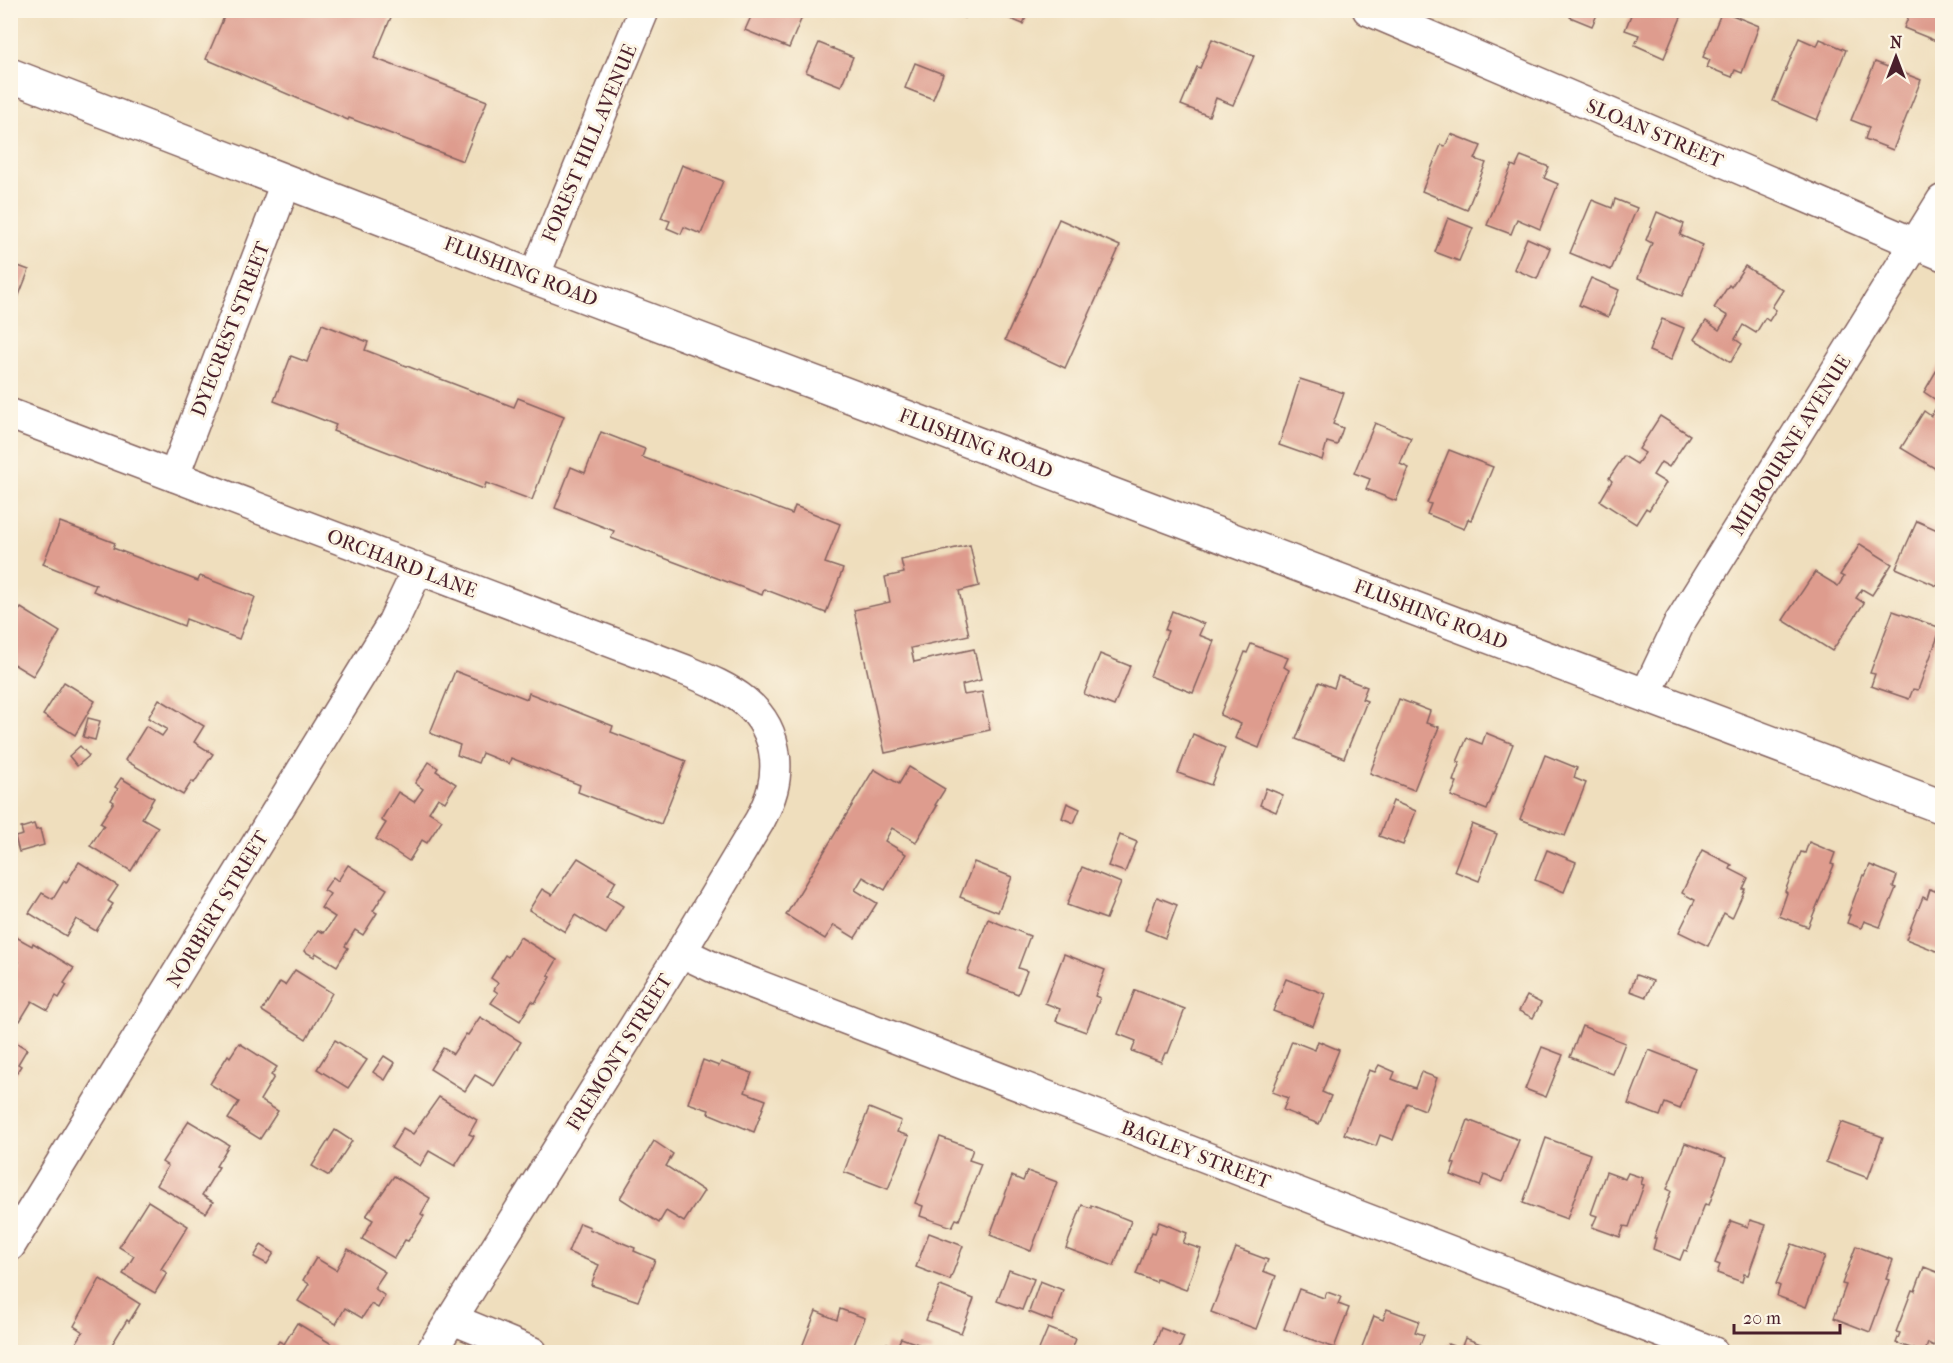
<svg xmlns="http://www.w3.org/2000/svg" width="1953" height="1363" viewBox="0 0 1953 1363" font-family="'IM FELL French Canon',serif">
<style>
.building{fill:#de9c8e}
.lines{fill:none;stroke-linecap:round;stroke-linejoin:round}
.street-casing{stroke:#84625e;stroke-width:33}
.secondary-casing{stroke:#84625e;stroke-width:36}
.street{stroke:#fff;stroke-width:30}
.secondary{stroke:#fff;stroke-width:33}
.labels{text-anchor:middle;stroke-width:6;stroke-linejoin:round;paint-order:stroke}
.street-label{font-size:20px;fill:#4a1f2b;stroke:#fcf5e5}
</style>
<rect width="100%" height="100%" fill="#fcf5e5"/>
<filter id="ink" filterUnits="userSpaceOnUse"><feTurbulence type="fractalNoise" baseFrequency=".0167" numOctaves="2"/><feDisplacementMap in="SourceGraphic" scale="12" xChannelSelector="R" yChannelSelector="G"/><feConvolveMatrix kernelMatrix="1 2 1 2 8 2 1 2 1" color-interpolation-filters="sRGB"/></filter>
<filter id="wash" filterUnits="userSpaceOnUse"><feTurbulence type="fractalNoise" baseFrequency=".008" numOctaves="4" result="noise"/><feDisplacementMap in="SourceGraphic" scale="24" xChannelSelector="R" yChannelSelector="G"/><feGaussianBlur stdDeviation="1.35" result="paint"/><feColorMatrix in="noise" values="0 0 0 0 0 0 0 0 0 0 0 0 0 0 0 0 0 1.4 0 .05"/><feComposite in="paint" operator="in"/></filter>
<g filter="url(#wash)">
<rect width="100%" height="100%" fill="#efdebd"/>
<g id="blocks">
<!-- building -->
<g class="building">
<path d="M 227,10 L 394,10 L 374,58 L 487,101 L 463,161 L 349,118 L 348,120 L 206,59 Z"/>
<path d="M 754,10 L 805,10 L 789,48 L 745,30 Z"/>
<path d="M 947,10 L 967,10 L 964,18 Z"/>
<path d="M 989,10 L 1029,10 L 1023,24 Z"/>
<path d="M 1572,10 L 1599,10 L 1592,26 L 1570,17 Z"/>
<path d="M 1633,10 L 1684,10 L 1664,58 L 1635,45 L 1639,35 L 1625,30 Z"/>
<path d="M 1911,10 L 1921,10 L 1942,20 L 1936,41 L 1904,28 Z"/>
<path d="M 1722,11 L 1759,26 L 1742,73 L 1735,70 L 1732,77 L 1707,67 L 1710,60 L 1703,57 Z"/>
<path d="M 1799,38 L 1817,46 L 1820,39 L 1846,50 L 1817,120 L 1773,101 Z"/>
<path d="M 1212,39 L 1254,56 L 1233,105 L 1216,98 L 1209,116 L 1181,105 L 1197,67 L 1200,68 Z"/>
<path d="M 819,43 L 853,57 L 841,86 L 806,72 Z"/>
<path d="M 1875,62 L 1921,80 L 1893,150 L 1865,139 L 1869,127 L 1851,120 Z"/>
<path d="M 915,63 L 943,74 L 933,99 L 905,88 Z"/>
<path d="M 1451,134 L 1481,146 L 1475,159 L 1486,163 L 1467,210 L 1422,191 L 1441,145 L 1445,146 Z"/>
<path d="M 1521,156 L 1549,167 L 1544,178 L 1558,184 L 1540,229 L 1517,219 L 1511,234 L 1487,225 L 1512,165 L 1516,167 Z"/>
<path d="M 682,165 L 723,181 L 701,234 L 684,227 L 681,234 L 667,228 L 670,221 L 661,218 Z"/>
<path d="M 1615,199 L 1637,208 L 1611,270 L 1570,253 L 1592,200 L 1612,208 Z"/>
<path d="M 1657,212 L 1684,224 L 1680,235 L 1703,245 L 1682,296 L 1638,278 L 1652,243 L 1646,240 Z"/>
<path d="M 1448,218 L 1473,228 L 1459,261 L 1435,252 Z"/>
<path d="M 1059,219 L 1120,246 L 1065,368 L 1005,340 Z"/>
<path d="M 1527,238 L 1550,248 L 1537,279 L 1514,269 Z"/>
<path d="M 10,263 L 29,270 L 12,313 L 10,313 Z"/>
<path d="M 1745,266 L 1783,290 L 1772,307 L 1776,310 L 1769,321 L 1765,318 L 1756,333 L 1743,325 L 1735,339 L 1742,344 L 1731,362 L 1694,339 L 1706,321 L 1719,330 L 1728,316 L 1714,308 L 1729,285 L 1731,287 Z"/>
<path d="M 1591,278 L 1619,290 L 1608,317 L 1579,305 Z"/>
<path d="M 1662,319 L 1684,328 L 1671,360 L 1649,351 Z"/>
<path d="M 322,324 L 368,342 L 365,350 L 514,407 L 518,398 L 564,416 L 532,500 L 486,483 L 484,489 L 333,431 L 336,425 L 274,401 L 291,356 L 307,362 Z"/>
<path d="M 1942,361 L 1942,459 L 1936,469 L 1901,448 L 1924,411 L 1931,416 L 1939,402 L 1924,392 Z"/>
<path d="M 1300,379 L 1344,393 L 1333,424 L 1343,428 L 1337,445 L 1327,442 L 1322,460 L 1279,445 Z"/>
<path d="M 1660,416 L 1690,435 L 1669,467 L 1661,462 L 1653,475 L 1666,483 L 1649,510 L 1646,508 L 1636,524 L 1600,501 L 1612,481 L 1609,478 L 1624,456 L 1637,464 L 1645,453 L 1639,449 Z"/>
<path d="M 1375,423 L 1411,438 L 1400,464 L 1409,468 L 1396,501 L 1366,489 L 1370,479 L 1354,473 Z"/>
<path d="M 601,432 L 645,449 L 642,457 L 792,514 L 795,506 L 840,524 L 825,563 L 843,569 L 826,613 L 764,589 L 762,595 L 611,538 L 614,531 L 555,508 L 571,467 L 585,473 Z"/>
<path d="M 1449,450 L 1493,467 L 1471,520 L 1468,519 L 1464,529 L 1427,514 L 1431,504 L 1427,503 Z"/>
<path d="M 1917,521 L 1942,532 L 1942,574 L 1937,586 L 1896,568 Z"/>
<path d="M 60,522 L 115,543 L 113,548 L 198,581 L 200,576 L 255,597 L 239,639 L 186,619 L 184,626 L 93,591 L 96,585 L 43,564 Z"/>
<path d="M 1860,544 L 1892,564 L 1872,595 L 1862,589 L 1856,598 L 1864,603 L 1832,651 L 1783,620 L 1815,572 L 1838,586 L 1844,577 L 1840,575 Z"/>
<path d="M 970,545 L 979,586 L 959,591 L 969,635 L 911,648 L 914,662 L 974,649 L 981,680 L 962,685 L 964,695 L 982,692 L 990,730 L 885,753 L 854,610 L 890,602 L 885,577 L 904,573 L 901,560 Z"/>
<path d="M 21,608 L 60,632 L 33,676 L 10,662 L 10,623 Z"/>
<path d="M 1172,611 L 1204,624 L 1199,635 L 1214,641 L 1193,693 L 1150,676 L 1168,631 L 1165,630 Z"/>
<path d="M 1893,611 L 1941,628 L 1918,690 L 1913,689 L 1909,699 L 1871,686 L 1875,674 L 1870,673 Z"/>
<path d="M 1251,644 L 1288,658 L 1284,667 L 1289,670 L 1259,748 L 1235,738 L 1241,724 L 1220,715 L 1245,652 L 1247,653 Z"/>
<path d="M 1100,654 L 1130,666 L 1114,706 L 1084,694 Z"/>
<path d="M 455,671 L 527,699 L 529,693 L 613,726 L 611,732 L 686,761 L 661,824 L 578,792 L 580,785 L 511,758 L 509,764 L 482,753 L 478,763 L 457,755 L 460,745 L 430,733 Z"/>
<path d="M 1338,676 L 1367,687 L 1362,699 L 1367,701 L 1344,758 L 1296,739 L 1319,682 L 1334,688 Z"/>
<path d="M 64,682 L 95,701 L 75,735 L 43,715 Z"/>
<path d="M 159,699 L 204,726 L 194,742 L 213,754 L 194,783 L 192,781 L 183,795 L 125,760 L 146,726 L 162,736 L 167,729 L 148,718 Z"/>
<path d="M 1399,699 L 1430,711 L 1426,723 L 1439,727 L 1414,790 L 1370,773 Z"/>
<path d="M 88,718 L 100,721 L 95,740 L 83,737 Z"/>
<path d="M 1486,733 L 1513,744 L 1487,810 L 1451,796 L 1457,782 L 1453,781 L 1460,762 L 1457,762 L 1467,738 L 1482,744 Z"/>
<path d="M 1193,734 L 1225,748 L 1211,785 L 1178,773 Z"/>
<path d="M 80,746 L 89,756 L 77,766 L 69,756 Z"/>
<path d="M 1545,755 L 1577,768 L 1574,778 L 1586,783 L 1565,836 L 1520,819 Z"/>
<path d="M 429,762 L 438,768 L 436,771 L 456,784 L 445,802 L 438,798 L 429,812 L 442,820 L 427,843 L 422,840 L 409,861 L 376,839 L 386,823 L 381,820 L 398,792 L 414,802 L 423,789 L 415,783 Z"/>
<path d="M 909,767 L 945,789 L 935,805 L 937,806 L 916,842 L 892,828 L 885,841 L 906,854 L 885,890 L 863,877 L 855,890 L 877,903 L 855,938 L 834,925 L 825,939 L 786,915 L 874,769 L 899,784 Z"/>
<path d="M 121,778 L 154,798 L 142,818 L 158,827 L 131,871 L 90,846 L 104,825 L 100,823 L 114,802 L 111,800 L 118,789 L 115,787 Z"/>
<path d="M 1266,788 L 1283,795 L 1276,812 L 1260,805 Z"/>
<path d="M 1393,801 L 1416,811 L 1403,845 L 1379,836 Z"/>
<path d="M 1067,803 L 1080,809 L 1074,823 L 1062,818 Z"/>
<path d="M 34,824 L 36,830 L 40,829 L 44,845 L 19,852 L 15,837 L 23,835 L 21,828 Z"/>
<path d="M 1472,824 L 1497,834 L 1479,881 L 1454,871 Z"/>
<path d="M 1120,835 L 1137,842 L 1125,872 L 1108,866 Z"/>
<path d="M 1809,842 L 1835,853 L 1831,864 L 1834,865 L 1808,927 L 1779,916 L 1787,893 L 1785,891 L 1801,852 L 1805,853 Z"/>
<path d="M 1547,850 L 1576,862 L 1564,892 L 1535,880 Z"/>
<path d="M 1702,850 L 1732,865 L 1730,869 L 1748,878 L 1743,889 L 1745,889 L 1732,918 L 1724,913 L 1708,946 L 1679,932 L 1695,900 L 1682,893 Z"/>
<path d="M 578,858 L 616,881 L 607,896 L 623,906 L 606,934 L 575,915 L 565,932 L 529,910 L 542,889 L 552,895 Z"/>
<path d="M 79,862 L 118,886 L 108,901 L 113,904 L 96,931 L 76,919 L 66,936 L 29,913 L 42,893 L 53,899 L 64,881 L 66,883 Z"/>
<path d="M 974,862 L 1012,877 L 998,912 L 960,897 Z"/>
<path d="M 348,865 L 387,889 L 373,911 L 377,913 L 363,935 L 355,930 L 345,946 L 348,948 L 337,966 L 316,953 L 314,957 L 304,951 L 318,930 L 324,933 L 335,917 L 321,908 L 330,894 L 324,890 L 333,877 L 338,881 Z"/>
<path d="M 1870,865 L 1897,876 L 1893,887 L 1896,888 L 1880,927 L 1864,921 L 1861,928 L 1847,923 L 1850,915 L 1848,915 L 1863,875 L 1865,876 Z"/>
<path d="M 1082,867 L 1121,883 L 1106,919 L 1067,905 Z"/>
<path d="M 1930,889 L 1942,894 L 1941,953 L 1906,939 L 1923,897 L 1927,899 Z"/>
<path d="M 1157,897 L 1177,905 L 1165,938 L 1145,930 Z"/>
<path d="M 988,919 L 1030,936 L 1018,968 L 1027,971 L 1018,994 L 967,974 Z"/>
<path d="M 16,937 L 32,946 L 33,943 L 74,968 L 64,983 L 67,985 L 59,998 L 56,996 L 48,1010 L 32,1001 L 20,1021 L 10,1015 L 10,976 L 19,962 L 10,956 L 10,945 Z"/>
<path d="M 520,937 L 557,960 L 548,975 L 551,977 L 535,1003 L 532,1001 L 520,1021 L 491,1003 L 498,993 L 494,990 L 498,983 L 491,978 L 505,955 L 508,957 Z"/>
<path d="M 1064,954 L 1105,970 L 1095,996 L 1100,998 L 1086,1032 L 1056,1021 L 1060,1009 L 1045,1003 Z"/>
<path d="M 295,970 L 332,993 L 306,1039 L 262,1011 L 280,982 L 285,985 Z"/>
<path d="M 1636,975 L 1653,981 L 1646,997 L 1630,991 Z"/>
<path d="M 1286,979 L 1325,994 L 1313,1026 L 1273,1011 Z"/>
<path d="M 1135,990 L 1185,1009 L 1168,1053 L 1165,1053 L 1161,1062 L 1132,1051 L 1136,1041 L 1118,1034 Z"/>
<path d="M 1527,996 L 1541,1003 L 1533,1018 L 1519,1011 Z"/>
<path d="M 480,1017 L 521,1042 L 494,1086 L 475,1075 L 465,1091 L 430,1069 L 443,1048 L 453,1054 L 466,1034 L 468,1035 Z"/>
<path d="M 1582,1026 L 1625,1043 L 1613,1074 L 1570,1057 Z"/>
<path d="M 10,1039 L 27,1049 L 18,1064 L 21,1066 L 10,1082 Z"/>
<path d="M 335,1040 L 367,1060 L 348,1088 L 317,1069 Z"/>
<path d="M 1292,1041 L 1315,1050 L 1318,1041 L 1339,1050 L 1322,1092 L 1331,1096 L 1319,1124 L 1283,1110 L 1288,1098 L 1272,1092 Z"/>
<path d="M 239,1043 L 277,1067 L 271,1075 L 274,1077 L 260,1100 L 278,1111 L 260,1139 L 228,1119 L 239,1102 L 210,1084 L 228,1055 L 230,1057 Z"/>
<path d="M 1542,1047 L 1563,1055 L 1546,1097 L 1525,1089 Z"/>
<path d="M 1649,1050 L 1695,1068 L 1680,1109 L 1665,1103 L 1660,1116 L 1628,1104 Z"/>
<path d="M 384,1056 L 395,1063 L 385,1080 L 373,1072 Z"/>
<path d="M 703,1060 L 719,1066 L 721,1062 L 752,1073 L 745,1092 L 766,1100 L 754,1132 L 708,1113 L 709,1110 L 688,1103 Z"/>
<path d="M 1379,1065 L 1395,1072 L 1392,1079 L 1415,1088 L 1421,1072 L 1437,1078 L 1425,1110 L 1407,1103 L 1393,1140 L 1380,1135 L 1376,1146 L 1344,1134 L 1369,1070 L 1375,1072 Z"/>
<path d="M 439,1097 L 477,1120 L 469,1134 L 474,1136 L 455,1166 L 429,1151 L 420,1166 L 391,1148 L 403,1128 L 413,1134 Z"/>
<path d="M 869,1108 L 901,1121 L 897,1132 L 909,1136 L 888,1189 L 844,1172 Z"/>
<path d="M 1468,1120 L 1519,1140 L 1502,1182 L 1484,1175 L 1480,1186 L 1451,1175 L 1455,1164 L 1452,1163 Z"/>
<path d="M 189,1121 L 229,1145 L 216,1166 L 219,1167 L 202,1195 L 213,1202 L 206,1213 L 156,1185 L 168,1166 L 162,1162 Z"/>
<path d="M 1841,1122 L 1883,1137 L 1868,1178 L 1826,1162 Z"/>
<path d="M 335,1130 L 352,1141 L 329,1176 L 312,1166 Z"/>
<path d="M 940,1137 L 973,1149 L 969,1160 L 981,1164 L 959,1220 L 956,1219 L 952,1227 L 920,1216 L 923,1206 L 915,1203 Z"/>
<path d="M 1546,1138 L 1590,1154 L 1567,1219 L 1523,1203 Z"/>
<path d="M 654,1141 L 673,1154 L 666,1166 L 704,1191 L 684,1222 L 666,1211 L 659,1223 L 620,1198 Z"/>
<path d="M 1685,1143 L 1726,1158 L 1709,1205 L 1705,1204 L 1687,1251 L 1684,1250 L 1680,1260 L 1653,1249 L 1656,1238 L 1654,1238 L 1671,1191 L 1667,1189 Z"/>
<path d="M 1027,1171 L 1057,1182 L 1031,1251 L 990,1235 L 1012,1176 L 1023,1181 Z"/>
<path d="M 1606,1172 L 1625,1179 L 1628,1173 L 1643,1178 L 1641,1184 L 1644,1185 L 1629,1227 L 1624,1226 L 1620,1237 L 1592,1227 L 1597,1216 L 1591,1214 Z"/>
<path d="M 394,1176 L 430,1198 L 421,1214 L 424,1216 L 408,1241 L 405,1240 L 394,1258 L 362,1239 L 373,1220 L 366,1216 Z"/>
<path d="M 148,1201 L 188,1226 L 161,1269 L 167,1273 L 155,1293 L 123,1274 L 134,1256 L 119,1247 Z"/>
<path d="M 1082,1205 L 1091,1208 L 1091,1205 L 1131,1221 L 1114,1266 L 1066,1248 Z"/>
<path d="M 1750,1220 L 1766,1225 L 1748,1275 L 1744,1274 L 1742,1282 L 1717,1273 L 1720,1265 L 1715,1263 L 1731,1221 L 1748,1227 Z"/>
<path d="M 1159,1222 L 1187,1233 L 1183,1243 L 1201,1249 L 1186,1290 L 1157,1279 L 1156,1282 L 1136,1274 L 1152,1232 L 1155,1233 Z"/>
<path d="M 580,1223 L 590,1227 L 589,1229 L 635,1248 L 634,1251 L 655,1260 L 638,1301 L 591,1285 L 599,1265 L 568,1252 Z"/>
<path d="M 929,1233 L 963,1246 L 950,1280 L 916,1267 Z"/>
<path d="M 1792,1244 L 1825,1256 L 1806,1307 L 1777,1296 L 1780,1286 L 1776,1284 Z"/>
<path d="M 261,1245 L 274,1253 L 267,1264 L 254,1257 Z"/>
<path d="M 1856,1246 L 1893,1260 L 1886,1279 L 1889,1280 L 1870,1332 L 1834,1318 L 1846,1285 L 1842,1284 Z"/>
<path d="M 1236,1248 L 1268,1260 L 1263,1271 L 1276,1276 L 1256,1329 L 1211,1312 Z"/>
<path d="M 348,1249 L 385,1272 L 374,1288 L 385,1296 L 378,1308 L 371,1304 L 362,1318 L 345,1308 L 336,1324 L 298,1301 L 309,1284 L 303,1280 L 316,1258 L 336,1270 Z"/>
<path d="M 1924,1267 L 1942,1274 L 1942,1323 L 1934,1346 L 1928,1343 L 1925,1352 L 1922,1352 L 1896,1343 L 1900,1333 L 1896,1332 L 1912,1290 L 1915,1291 Z"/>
<path d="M 1009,1270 L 1034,1279 L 1022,1310 L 997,1301 Z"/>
<path d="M 100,1279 L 140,1304 L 129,1322 L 127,1320 L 111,1346 L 114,1348 L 111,1352 L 76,1352 L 72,1350 L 83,1332 L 74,1326 Z"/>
<path d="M 1040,1281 L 1063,1290 L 1052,1321 L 1029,1312 Z"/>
<path d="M 940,1286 L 974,1299 L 961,1333 L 926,1320 Z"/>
<path d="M 1299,1289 L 1324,1298 L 1327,1292 L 1341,1297 L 1338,1304 L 1349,1308 L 1334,1348 L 1284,1329 Z"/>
<path d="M 840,1309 L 865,1318 L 851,1352 L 800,1352 L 816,1311 L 837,1320 Z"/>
<path d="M 1387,1309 L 1419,1321 L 1415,1332 L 1424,1335 L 1417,1352 L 1360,1352 L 1374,1316 L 1383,1320 Z"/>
<path d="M 297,1323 L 335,1346 L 331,1352 L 273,1352 L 279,1341 L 284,1344 Z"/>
<path d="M 1048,1328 L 1076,1339 L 1071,1352 L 1038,1352 Z"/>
<path d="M 1161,1328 L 1184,1337 L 1178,1352 L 1152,1352 Z"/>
<path d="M 901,1338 L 932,1349 L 931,1352 L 884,1352 L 887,1343 L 897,1347 Z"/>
<path d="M 1465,1338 L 1501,1352 L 1445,1352 L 1448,1344 L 1461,1349 Z"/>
</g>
</g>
</g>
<g filter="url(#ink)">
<use href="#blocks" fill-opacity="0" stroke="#84625e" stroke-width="1.5"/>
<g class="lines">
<!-- street casing -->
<g class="street-casing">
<g id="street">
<path d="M 1368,10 L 1942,255"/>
<path d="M 534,277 L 644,10"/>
<path d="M 10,414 L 685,670 C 728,688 770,705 775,758 C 777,781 771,799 760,820 L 681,952 L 431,1352"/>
<path d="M 174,476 L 286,182"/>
<path d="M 1646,694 L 1680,622 L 1942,200"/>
<path d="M 681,952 L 721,971 L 1713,1352"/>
<path d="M 10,1246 L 393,622 L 418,569"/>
<path d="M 452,1319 L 532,1352"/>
</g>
</g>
<!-- secondary casing -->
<g class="secondary-casing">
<path id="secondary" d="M 10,75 L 534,277 L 1942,807"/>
</g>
<!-- street -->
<use href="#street" class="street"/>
<!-- secondary -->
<use href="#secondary" class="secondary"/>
</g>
</g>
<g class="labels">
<!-- street labels -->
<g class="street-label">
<text transform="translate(1655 133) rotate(23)" y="7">SLOAN STREET</text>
<text transform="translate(589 143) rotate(-67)" y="7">FOREST HILL AVENUE</text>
<text transform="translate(521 271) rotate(21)" y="7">FLUSHING ROAD</text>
<text transform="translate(230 329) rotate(-69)" y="7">DYECREST STREET</text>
<text transform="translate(976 443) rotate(21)" y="7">FLUSHING ROAD</text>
<text transform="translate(1790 445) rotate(-58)" y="7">MILBOURNE AVENUE</text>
<text transform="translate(402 563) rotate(21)" y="7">ORCHARD LANE</text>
<text transform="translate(1431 614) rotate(21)" y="7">FLUSHING ROAD</text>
<text transform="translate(217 909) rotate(-59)" y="7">NORBERT STREET</text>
<text transform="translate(619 1052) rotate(-58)" y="7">FREMONT STREET</text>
<text transform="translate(1196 1154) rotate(21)" y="7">BAGLEY STREET</text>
</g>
</g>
<!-- margin -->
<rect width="1953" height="1363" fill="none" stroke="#fcf5e5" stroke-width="36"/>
<!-- north arrow -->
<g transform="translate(1896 57)" stroke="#fcf5e5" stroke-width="4.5" paint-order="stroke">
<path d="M0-4.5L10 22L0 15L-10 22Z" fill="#4a1f2b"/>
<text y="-9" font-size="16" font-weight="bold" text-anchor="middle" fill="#4a1f2b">N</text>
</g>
<!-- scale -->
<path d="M1734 1324v9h106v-9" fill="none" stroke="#4a1f2b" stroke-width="3"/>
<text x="1743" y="1324" font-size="18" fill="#4a1f2b" stroke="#fcf5e5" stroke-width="4.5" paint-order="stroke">20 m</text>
</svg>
